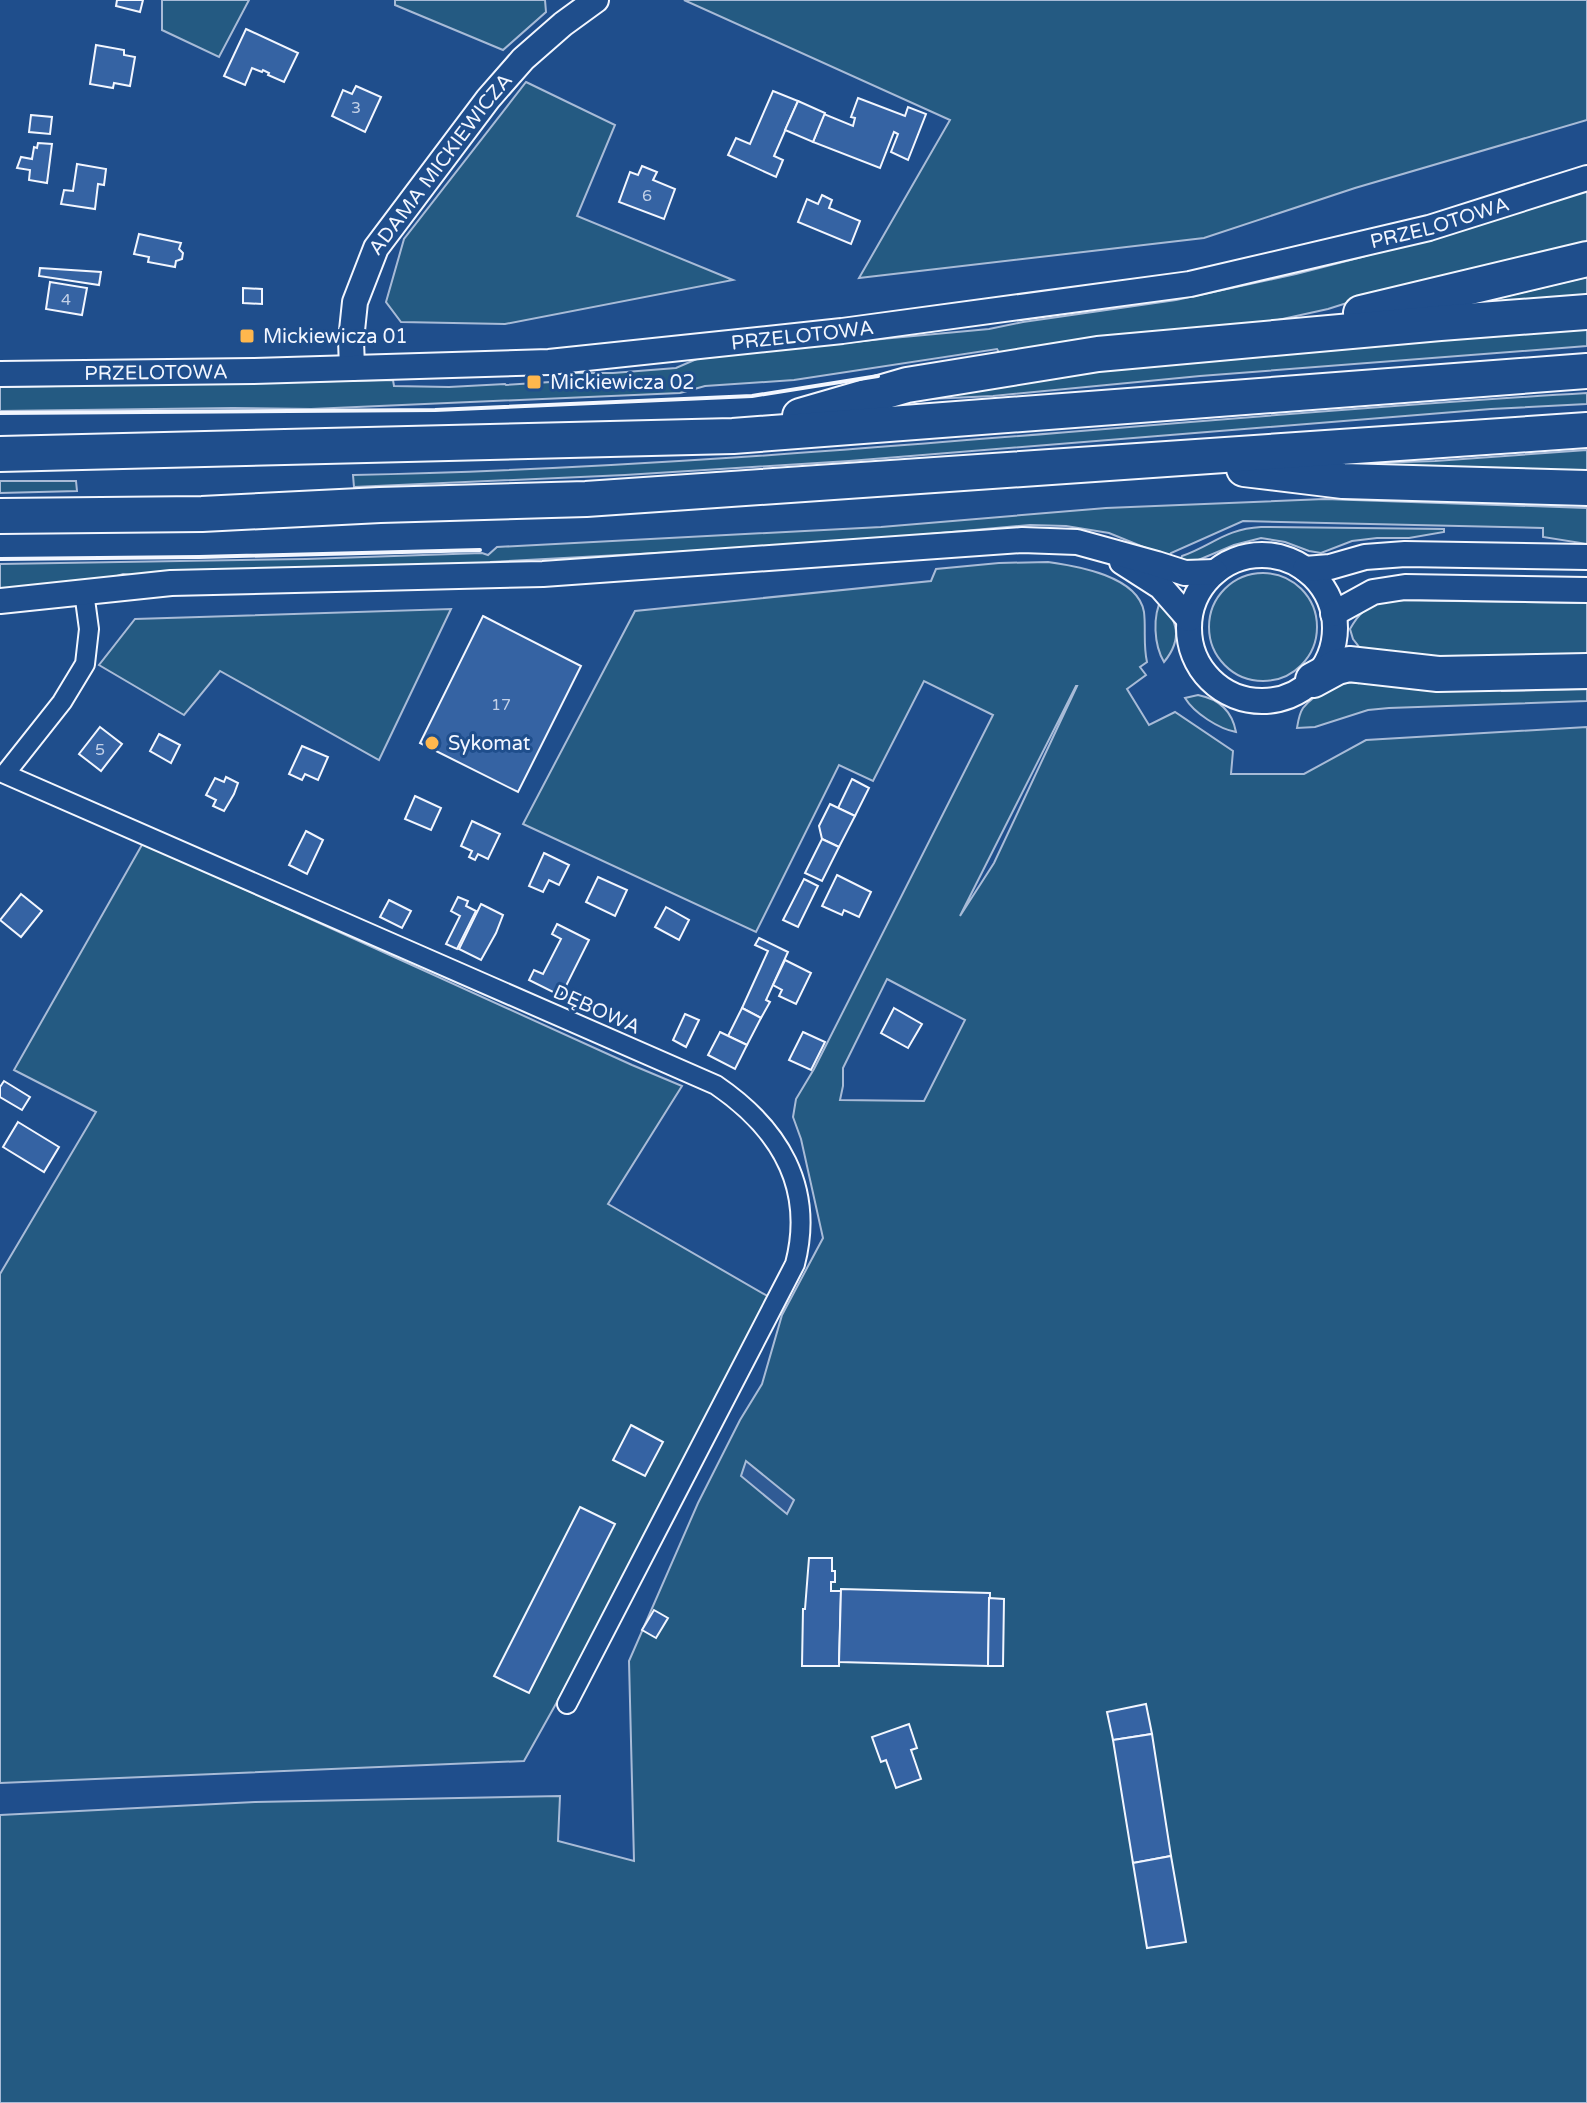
<svg xmlns="http://www.w3.org/2000/svg" width="1587" height="2103" viewBox="0 0 1587 2103" font-family="'Varela Round',sans-serif">
<style>
.green{fill:#245a82;stroke:#a8bbd7;stroke-width:2;fill-rule:evenodd}
.parking{fill:#305b95;stroke:#a8bbd7;stroke-width:2}
.building{fill:#3563a3;stroke:#f2f6ff;stroke-width:2}
.lines{fill:none;stroke-linecap:round;stroke-linejoin:round}
.minor-casing{stroke:#f2f6ff;stroke-width:22}
.tertiary-casing{stroke:#f2f6ff;stroke-width:28}
.motorway-casing{stroke:#f2f6ff;stroke-width:38}
.minor{stroke:#1f4e8c;stroke-width:18}
.tertiary{stroke:#1f4e8c;stroke-width:24}
.motorway{stroke:#1f4e8c;stroke-width:34}
.wall{stroke:#f2f6ff;stroke-width:4}
.poi-dot{fill:#ffb74d;stroke:#1f4e8c;stroke-width:3}
.labels{text-anchor:middle;stroke-width:6;stroke-linejoin:round;paint-order:stroke}
.number-label{font-size:16px;fill:#c3d1e8}
.street-label{font-size:20px;fill:#f2f6ff;stroke:#1f4e8c}
.poi-label{font-size:20px;fill:#f2f6ff;stroke:#1f4e8c;text-anchor:start}
</style>
<rect width="100%" height="100%" fill="#1f4e8c"/>
<!-- green -->
<g class="green">
<path d="M 162,0 L 249,0 L 219,57 L 162,30 Z"/>
<path d="M 395,0 L 545,0 L 546,12 L 503,50 L 395,5 Z"/>
<path d="M 684,0 L 1587,0 L 1587,120 L 1355,188 L 1204,238 L 859,278 L 950,120 Z"/>
<path d="M 526,82 L 615,125 L 577,216 L 733,280 L 505,324 L 401,322 L 386,302 L 404,239 Z"/>
<path d="M 1587,189 L 1587,244 L 1372,295 L 1328,309 L 1278,320 L 1000,354 L 997,349 L 794,380 L 705,386 L 680,393 L 311,409 L 233,408 L 0,411 L 0,387 L 393,380 L 394,386 L 449,387 L 505,384 L 506,385 L 566,381 L 566,373 L 613,373 L 676,368 L 699,358 L 892,338 L 989,329 L 1023,322 L 1176,300 L 1296,274 L 1362,257 Z"/>
<path d="M 1587,277 L 1587,300 L 1444,311 Z"/>
<path d="M 1587,326 L 1587,346 L 1200,376 L 993,396 L 908,400 L 1144,364 Z"/>
<path d="M 1587,393 L 1587,404 L 1491,409 L 849,461 L 625,475 L 354,487 L 353,475 C 765,467 1175,417 1587,393 Z"/>
<path d="M 1587,450 L 1587,473 L 1340,464 L 1435,461 Z"/>
<path d="M 0,481 L 76,481 L 77,491 L 0,493 Z"/>
<path d="M 1325,499 L 1587,508 L 1587,544 L 1543,537 L 1543,528 L 1243,521 L 1171,553 L 1168,557 L 1109,533 L 1066,526 L 1030,525 L 808,545 L 491,562 L 490,566 L 140,576 L 123,574 L 111,578 L 0,590 L 0,564 L 306,559 L 482,553 L 488,555 L 497,547 L 881,527 L 1106,508 Z"/>
<path d="M 1261,527 L 1444,529 L 1444,532 L 1409,538 L 1377,538 L 1352,541 L 1321,553 L 1309,551 L 1285,542 L 1261,538 L 1234,545 L 1196,561 L 1180,561 L 1182,556 C 1213,545 1225,529 1261,527 Z"/>
<path d="M 1048,562 C 1077,566 1138,576 1144,612 C 1146,628 1143,645 1147,662 L 1140,667 L 1146,675 L 1127,689 L 1149,725 L 1175,712 L 1233,751 L 1231,774 L 1304,774 L 1366,740 L 1587,727 L 1587,2103 L 0,2103 L 0,1815 L 255,1802 L 560,1796 L 558,1841 L 634,1861 L 629,1661 L 698,1503 L 740,1420 L 762,1384 L 782,1315 L 823,1238 L 801,1139 L 793,1117 L 796,1099 L 814,1069 L 993,715 L 924,681 L 873,781 L 839,765 L 756,932 L 523,824 L 635,611 L 931,581 L 936,569 L 999,563 ZM 1077,686 L 994,863 L 960,916 L 1076,686 ZM 887,979 L 965,1020 L 924,1101 L 840,1100 L 843,1086 L 843,1068 Z"/>
<circle cx="1263" cy="627" r="54"/>
<path d="M 1162,598 C 1176,622 1184,638 1164,662 C 1154,645 1152,616 1162,598 Z"/>
<path d="M 1384,600 L 1587,603 L 1587,657 L 1405,661 L 1370,655 L 1360,648 L 1353,639 L 1350,629 C 1359,613 1367,606 1384,600 Z"/>
<path d="M 451,609 L 379,760 L 220,671 L 184,715 L 99,665 L 135,619 Z"/>
<path d="M 1358,679 L 1501,687 L 1502,691 L 1587,689 L 1587,701 L 1389,708 L 1368,710 L 1315,727 L 1297,728 C 1298,722 1299,714 1303,708 C 1314,694 1340,680 1358,683 Z"/>
<path d="M 1198,695 C 1219,699 1232,711 1236,732 C 1219,729 1194,713 1185,698 Z"/>
<path d="M 143,843 L 632,1065 L 682,1086 L 608,1204 L 769,1297 L 562,1693 L 524,1761 L 0,1783 L 0,1274 L 96,1112 L 14,1070 Z"/>
</g>
<!-- parking -->
<path class="parking" d="M 746,1461 L 794,1500 L 787,1514 L 741,1476 Z"/>
<!-- building -->
<g class="building">
<path d="M 117,0 L 143,0 L 140,12 L 116,6 Z"/>
<path d="M 246,29 L 298,53 L 284,82 L 268,75 L 269,73 L 263,70 L 262,72 L 252,68 L 245,85 L 224,76 Z"/>
<path d="M 96,45 L 124,50 L 124,55 L 135,57 L 130,86 L 114,83 L 113,88 L 90,84 Z"/>
<path d="M 356,86 L 381,97 L 365,132 L 332,116 L 343,90 L 352,94 Z"/>
<path d="M 773,91 L 798,101 L 774,156 L 783,160 L 776,177 L 728,155 L 736,138 L 750,144 Z"/>
<path d="M 858,98 L 905,116 L 908,107 L 926,114 L 908,160 L 891,152 L 898,134 L 894,132 L 880,168 L 813,142 L 824,114 L 853,126 L 855,118 L 851,117 Z"/>
<path d="M 798,101 L 825,113 L 813,142 L 785,130 Z"/>
<path d="M 31,115 L 52,117 L 50,134 L 29,132 Z"/>
<path d="M 38,143 L 52,144 L 47,183 L 29,180 L 30,170 L 17,168 L 21,157 L 32,159 L 34,147 L 37,148 Z"/>
<path d="M 77,164 L 106,169 L 104,185 L 98,184 L 95,209 L 61,204 L 64,190 L 73,191 Z"/>
<path d="M 642,166 L 657,172 L 653,180 L 675,189 L 664,219 L 619,202 L 630,172 L 638,175 Z"/>
<path d="M 822,195 L 832,200 L 829,208 L 860,221 L 851,244 L 798,222 L 807,199 L 818,204 Z"/>
<path d="M 139,234 L 181,243 L 179,249 L 183,253 L 182,259 L 176,261 L 175,267 L 148,262 L 149,257 L 134,254 Z"/>
<path d="M 40,268 L 101,272 L 99,285 L 39,276 Z"/>
<path d="M 50,282 L 87,288 L 82,315 L 46,309 Z"/>
<path d="M 243,288 L 262,289 L 262,304 L 243,303 Z"/>
<path d="M 483,616 L 581,666 L 518,792 L 420,743 Z"/>
<path d="M 100,727 L 122,744 L 101,771 L 79,754 Z"/>
<path d="M 159,734 L 180,745 L 171,763 L 150,751 Z"/>
<path d="M 302,746 L 328,757 L 318,780 L 305,774 L 302,780 L 289,774 Z"/>
<path d="M 226,777 L 238,783 L 234,794 L 224,811 L 213,806 L 216,800 L 206,795 L 215,778 L 224,782 Z"/>
<path d="M 852,779 L 869,788 L 855,816 L 838,808 Z"/>
<path d="M 415,796 L 441,808 L 431,830 L 405,819 Z"/>
<path d="M 830,804 L 855,816 L 839,847 L 822,839 L 819,826 Z"/>
<path d="M 472,821 L 500,834 L 488,859 L 478,854 L 475,860 L 469,857 L 472,851 L 461,846 Z"/>
<path d="M 306,831 L 323,840 L 307,874 L 289,865 Z"/>
<path d="M 822,839 L 839,847 L 822,881 L 805,873 Z"/>
<path d="M 544,853 L 569,865 L 559,885 L 549,880 L 543,892 L 529,886 Z"/>
<path d="M 837,875 L 871,892 L 859,917 L 844,910 L 842,915 L 822,906 Z"/>
<path d="M 598,877 L 627,890 L 615,916 L 586,902 Z"/>
<path d="M 804,879 L 818,886 L 798,927 L 783,920 Z"/>
<path d="M 21,894 L 42,911 L 21,937 L 0,920 Z"/>
<path d="M 458,897 L 468,901 L 466,906 L 476,911 L 457,949 L 446,944 L 460,916 L 451,911 Z"/>
<path d="M 389,900 L 411,911 L 402,928 L 380,917 Z"/>
<path d="M 481,904 L 503,915 L 496,933 L 481,960 L 459,949 Z"/>
<path d="M 666,907 L 689,920 L 679,940 L 655,927 Z"/>
<path d="M 557,924 L 589,940 L 561,996 L 529,980 L 534,970 L 543,974 L 561,939 L 552,934 Z"/>
<path d="M 759,938 L 788,952 L 766,1000 L 770,1002 L 761,1018 L 742,1008 L 768,951 L 755,945 Z"/>
<path d="M 785,960 L 811,973 L 796,1004 L 779,996 L 782,990 L 773,985 Z"/>
<path d="M 742,1008 L 761,1018 L 747,1045 L 728,1036 Z"/>
<path d="M 894,1008 L 922,1024 L 908,1048 L 881,1033 Z"/>
<path d="M 685,1014 L 699,1020 L 686,1047 L 673,1040 Z"/>
<path d="M 720,1032 L 747,1045 L 735,1069 L 708,1055 Z"/>
<path d="M 803,1032 L 825,1042 L 811,1070 L 789,1060 Z"/>
<path d="M 4,1081 L 30,1097 L 22,1110 L 0,1097 L 0,1087 Z"/>
<path d="M 18,1122 L 59,1147 L 44,1172 L 3,1147 Z"/>
<path d="M 631,1425 L 663,1442 L 645,1476 L 613,1460 Z"/>
<path d="M 580,1507 L 615,1524 L 529,1693 L 494,1676 Z"/>
<path d="M 809,1558 L 832,1558 L 832,1571 L 835,1571 L 835,1582 L 831,1582 L 831,1591 L 841,1591 L 839,1666 L 802,1666 L 803,1609 L 805,1609 Z"/>
<path d="M 841,1589 L 990,1593 L 988,1666 L 839,1662 Z"/>
<path d="M 989,1598 L 1004,1599 L 1003,1666 L 988,1666 Z"/>
<path d="M 654,1610 L 668,1618 L 656,1638 L 642,1630 Z"/>
<path d="M 1146,1704 L 1152,1734 L 1113,1740 L 1107,1712 Z"/>
<path d="M 909,1724 L 917,1748 L 911,1750 L 921,1779 L 896,1788 L 886,1760 L 881,1762 L 872,1737 Z"/>
<path d="M 1152,1734 L 1171,1856 L 1133,1863 L 1113,1740 Z"/>
<path d="M 1171,1856 L 1186,1942 L 1147,1948 L 1133,1863 Z"/>
</g>
<g class="lines">
<!-- minor casing -->
<g class="minor-casing">
<path id="minor" d="M 84,592 L 89,629 L 85,664 L 62,702 L 5,774 L 716,1085 C 779,1128 815,1187 795,1264 L 567,1704"/>
</g>
<!-- tertiary casing -->
<g class="tertiary-casing">
<g id="tertiary">
<path id="s1" d="M 352,368 L 351,340 L 355,302 L 376,248 L 488,99 L 523,59 L 563,24 L 596,0"/>
<path id="s2" d="M 0,374 L 253,371 L 549,362 L 842,331 L 1190,284 L 1429,228 L 1587,178"/>
<circle cx="1262" cy="628" r="73"/>
<path d="M 1122,562 L 1161,587 L 1189,619"/>
<path d="M 1305,569 L 1330,567 L 1365,557 L 1405,554 L 1587,557"/>
<path d="M 0,601 L 171,583 L 543,574 L 1022,540 L 1077,542 L 1157,564 L 1185,573 L 1215,572"/>
<path d="M 1333,614 L 1373,592 L 1405,587 L 1587,590"/>
</g>
</g>
<!-- motorway casing -->
<g class="motorway-casing">
<g id="motorway">
<path d="M 1361,313 L 1587,259"/>
<path d="M 800,416 L 907,385 L 1098,354 L 1440,323 L 1587,312"/>
<path d="M 0,454 L 733,436 L 1587,371"/>
<path d="M 1244,469 L 1343,481 L 1587,488"/>
<path d="M 0,516 L 202,514 L 380,505 L 586,499 L 1587,430"/>
<path d="M 1313,680 L 1337,667 L 1349,664 L 1438,674 L 1587,671"/>
</g>
</g>
<!-- minor -->
<use href="#minor" class="minor"/>
<!-- tertiary -->
<use href="#tertiary" class="tertiary"/>
<!-- motorway -->
<use href="#motorway" class="motorway"/>
<!-- wall -->
<g class="wall">
<path d="M 0,413 L 435,410 L 752,396 L 878,376"/>
<path d="M 0,559 L 199,557 L 480,550"/>
</g>
</g>
<!-- markers -->
<g class="poi-dot">
<rect x="239" y="328" width="16" height="16" rx="4"/>
<rect x="526" y="374" width="16" height="16" rx="4"/>
<circle cx="432" cy="743" r="8"/>
</g>
<g class="labels">
<!-- number labels -->
<g class="number-label">
<text x="356" y="113">3</text>
<text x="647" y="201">6</text>
<text x="66" y="305">4</text>
<text x="501" y="710">17</text>
<text x="100" y="755">5</text>
</g>
<!-- street labels -->
<g class="street-label">
<text dy="7" stroke="none"><textPath href="#s1" startOffset="230">ADAMA MICKIEWICZA</textPath></text>
<text dy="7" stroke="none"><textPath href="#s2" startOffset="1452">PRZELOTOWA</textPath></text>
<text dy="7" stroke="none"><textPath href="#s2" startOffset="804">PRZELOTOWA</textPath></text>
<text dy="7" stroke="none"><textPath href="#s2" startOffset="156">PRZELOTOWA</textPath></text>
<text transform="translate(597 1009) rotate(24)" y="7">DĘBOWA</text>
</g>
<!-- poi labels -->
<g class="poi-label">
<text x="263" y="343">Mickiewicza 01</text>
<text x="550" y="389">Mickiewicza 02</text>
<text x="448" y="750">Sykomat</text>
</g>
</g>
</svg>
